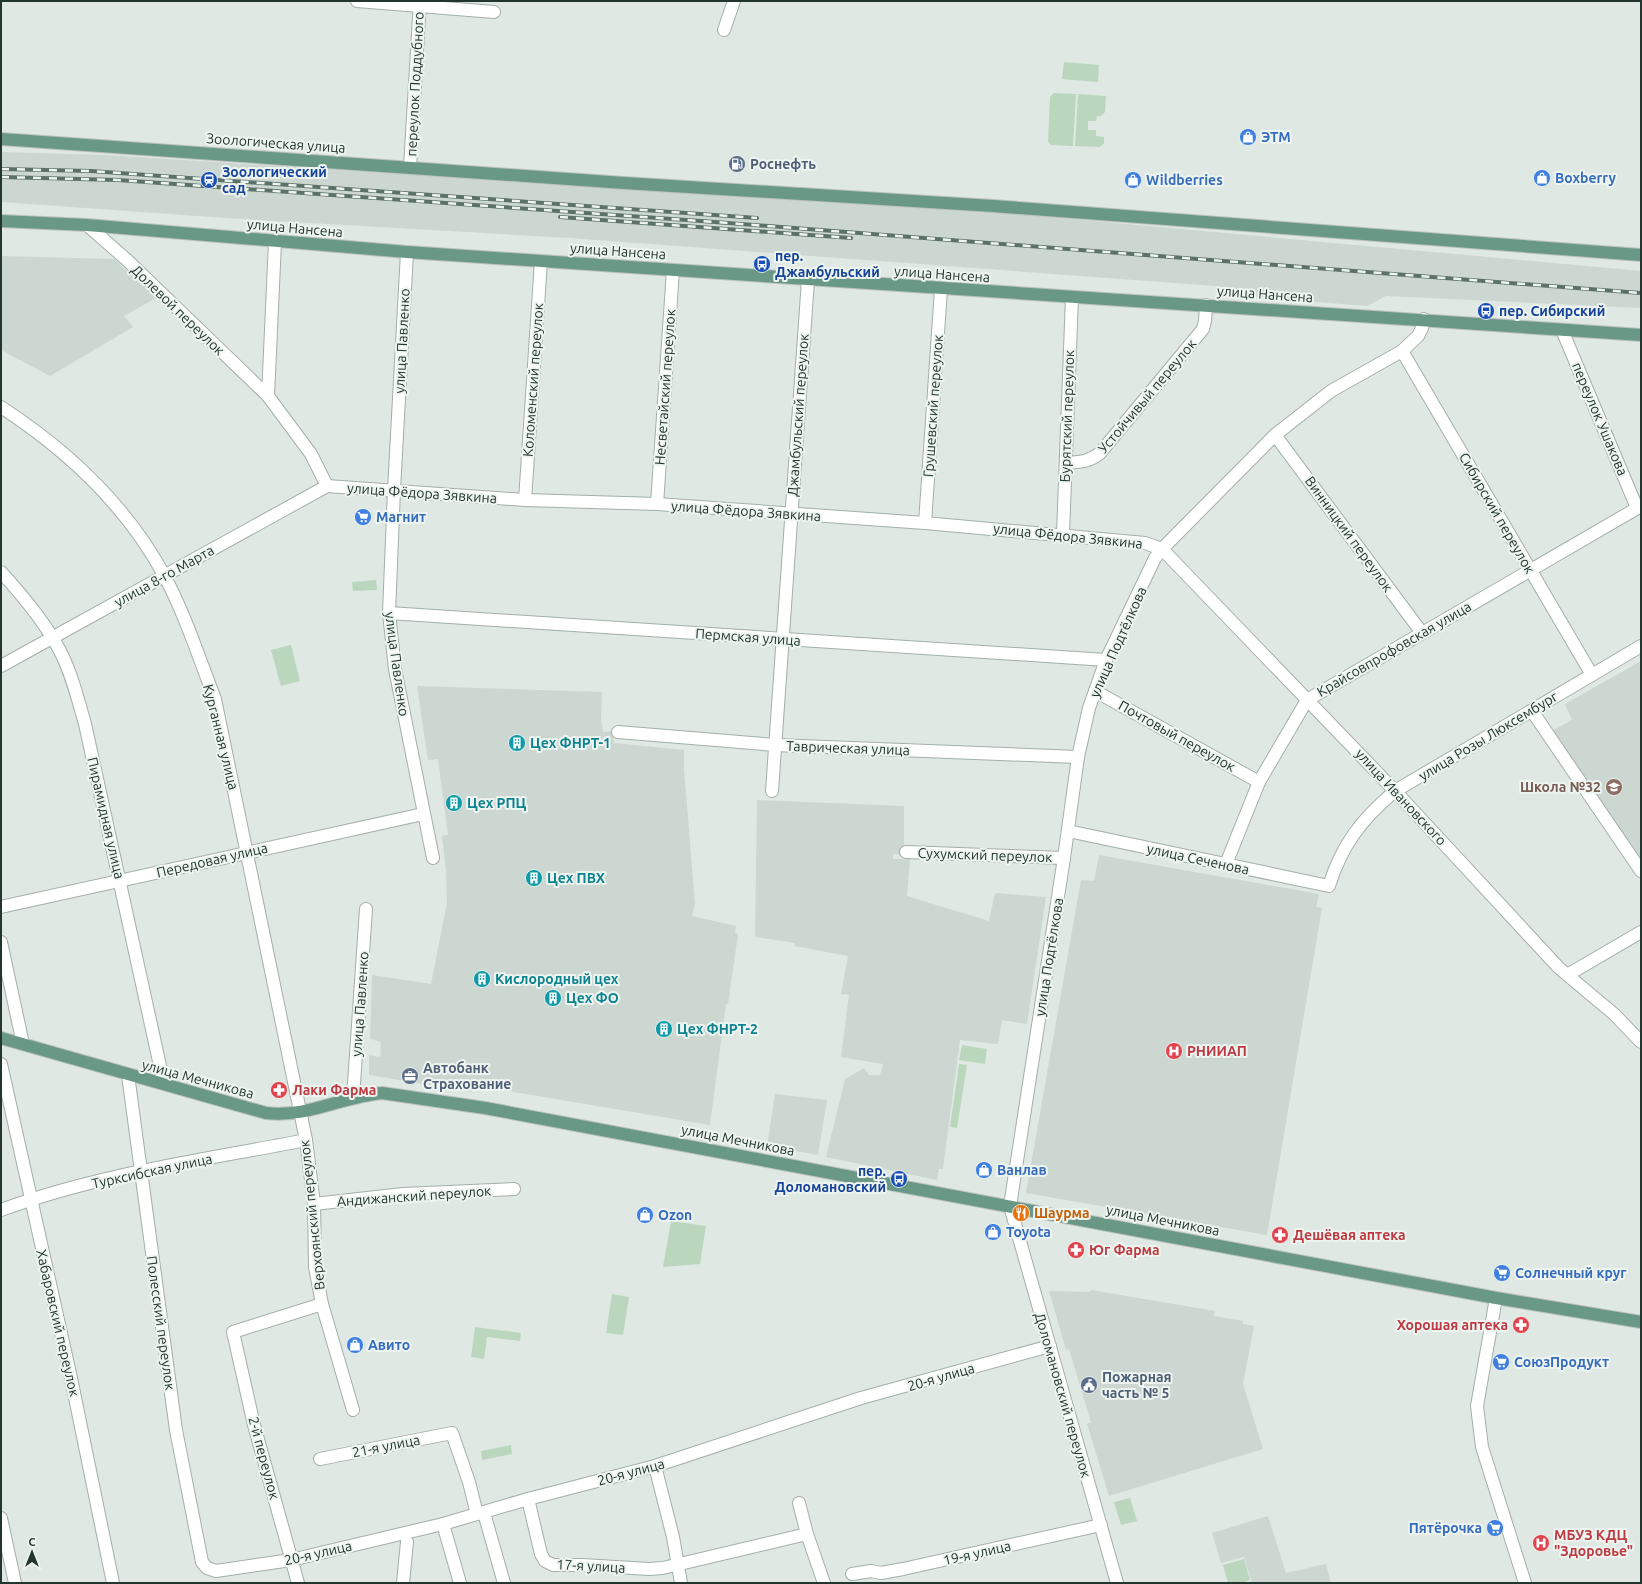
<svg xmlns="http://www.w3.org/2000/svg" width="1642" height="1584" viewBox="0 0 1642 1584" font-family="Ubuntu,sans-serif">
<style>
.built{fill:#cdd7d1}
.green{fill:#bad7be}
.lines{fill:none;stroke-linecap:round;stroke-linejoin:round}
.minor-casing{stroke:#a3afa9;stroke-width:14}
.major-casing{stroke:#bdc2c0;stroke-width:14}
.minor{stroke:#fff;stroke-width:12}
.major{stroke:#699886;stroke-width:12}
.rail-casing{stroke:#5c7169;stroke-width:4}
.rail{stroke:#eef5f1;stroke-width:2.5;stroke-dasharray:8;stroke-linecap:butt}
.labels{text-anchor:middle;stroke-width:4;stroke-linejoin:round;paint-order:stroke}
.street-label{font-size:14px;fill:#22352e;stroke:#eef5f1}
.shop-label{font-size:14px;font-weight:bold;fill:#366cbe;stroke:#eef5f1;text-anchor:start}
.service-label{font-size:14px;font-weight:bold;fill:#4e5e75;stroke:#eef5f1;text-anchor:start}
.transit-label{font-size:14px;font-weight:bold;fill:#164399;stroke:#eef5f1;text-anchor:start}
.culture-label{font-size:14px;font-weight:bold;fill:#0d838f;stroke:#eef5f1;text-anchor:start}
.education-label{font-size:14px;font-weight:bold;fill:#785e54;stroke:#eef5f1;text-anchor:end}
.health-label{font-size:14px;font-weight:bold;fill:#be3a42;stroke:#eef5f1;text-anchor:start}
.food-label{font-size:14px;font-weight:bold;fill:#c56008;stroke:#eef5f1;text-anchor:start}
</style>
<rect width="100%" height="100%" fill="#dfe8e3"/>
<!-- built -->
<g class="built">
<path d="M 1,152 L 106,155 L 994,212 L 1641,271 L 1641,308 L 1386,296 L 1367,306 L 1254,297 L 1230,288 L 1215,286 L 570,238 L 225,218 L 1,202 Z"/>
<path d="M 1,256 L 114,259 L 156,298 L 124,316 L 133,327 L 50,376 L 1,350 Z"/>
<path d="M 1641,661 L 1641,864 L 1550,732 L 1572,720 L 1565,704 Z"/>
<path d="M 417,686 L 602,692 L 601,719 L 603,732 L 612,731 L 614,743 L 684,750 L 684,769 L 695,904 L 692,916 L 736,926 L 735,933 L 738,934 L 728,1004 L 726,1004 L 710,1125 L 473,1085 L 472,1092 L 369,1075 L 369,1055 L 380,1057 L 381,1042 L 370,1039 L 372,975 L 431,984 L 447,903 L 446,871 L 442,836 L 448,835 L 438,759 L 428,760 Z"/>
<path d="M 757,800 L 904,806 L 904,847 L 902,854 L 893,854 L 893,859 L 910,859 L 907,896 L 989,921 L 995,893 L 1046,897 L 1027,1024 L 1002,1020 L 998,1044 L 960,1040 L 943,1169 L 939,1169 L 937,1180 L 826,1157 L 845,1079 L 864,1068 L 869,1075 L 880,1075 L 883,1064 L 841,1057 L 849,995 L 841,994 L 848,956 L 795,946 L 795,943 L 755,937 Z"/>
<path d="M 1099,855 L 1319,894 L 1316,907 L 1322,908 L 1267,1235 L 1026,1193 L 1081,880 L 1094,881 Z"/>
<path d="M 775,1094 L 827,1100 L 818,1155 L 767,1146 Z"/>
<path d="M 1091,1290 L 1215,1311 L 1214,1316 L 1243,1321 L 1243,1324 L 1254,1326 L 1243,1384 L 1263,1449 L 1109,1496 L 1087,1424 L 1091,1422 L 1069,1349 L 1066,1350 L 1049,1291 L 1090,1292 Z"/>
<path d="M 1268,1516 L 1286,1573 L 1326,1564 L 1331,1583 L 1252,1583 L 1244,1557 L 1221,1563 L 1212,1533 Z"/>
</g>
<!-- green -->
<g class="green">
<path d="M 1064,62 L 1099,65 L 1098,82 L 1062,79 Z"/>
<path d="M 1054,93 L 1076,94 L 1073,146 L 1051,145 L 1048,142 L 1050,97 Z"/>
<path d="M 1078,94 L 1106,96 L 1105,112 L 1101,116 L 1097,116 L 1096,121 L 1088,121 L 1088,130 L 1096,130 L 1096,136 L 1104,137 L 1104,143 L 1100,147 L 1075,146 Z"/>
<path d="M 376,580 L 377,590 L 353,591 L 352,582 Z"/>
<path d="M 291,645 L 300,681 L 281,686 L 271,650 Z"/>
<path d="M 962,1045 L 987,1049 L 985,1064 L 959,1060 Z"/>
<path d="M 959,1064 L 967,1065 L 957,1128 L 950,1127 Z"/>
<path d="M 671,1221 L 706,1226 L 700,1264 L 663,1267 Z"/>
<path d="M 612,1294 L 629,1297 L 623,1335 L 606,1333 Z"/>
<path d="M 475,1327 L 521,1333 L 520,1341 L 487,1337 L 484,1359 L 471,1357 Z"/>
<path d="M 511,1445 L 512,1454 L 482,1460 L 481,1451 Z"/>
<path d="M 1130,1498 L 1137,1521 L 1121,1525 L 1114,1502 Z"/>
<path d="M 1244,1559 L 1250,1580 L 1241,1583 L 1228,1583 L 1223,1565 Z"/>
</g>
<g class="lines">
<!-- minor casing -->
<g class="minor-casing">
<g id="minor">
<path d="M 357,1 L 494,12"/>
<path d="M 724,30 L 734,1"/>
<path d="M 410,167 L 420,1"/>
<path d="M 87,225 L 127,260 L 268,396 L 311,454 L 327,486"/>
<path d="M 407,252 L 394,490 L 389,613 L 395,669 L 433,858"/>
<path d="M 1562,330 L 1637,508"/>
<path d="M 1402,351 L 1592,675"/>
<path d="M 268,396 L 275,242"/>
<path d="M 1,407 C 67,450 126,505 164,575 C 185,614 199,658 215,699 L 306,1140 L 314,1204 L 315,1267 L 322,1304 L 353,1410"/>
<path d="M 1275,435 L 1422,633"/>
<path d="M 1066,463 C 1080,462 1089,462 1100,453 L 1203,329 L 1205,321 L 1206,305"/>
<path d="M 327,486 L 525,500 L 657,504 L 925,523 L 1145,543 L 1162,549 L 1395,791 L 1559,968 L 1614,1014 L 1641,1042"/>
<path d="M 525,500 L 541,261"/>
<path d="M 657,504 L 673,270"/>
<path d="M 925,523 L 941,289"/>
<path d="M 1063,534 L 1072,297"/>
<path d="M 1,572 C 23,596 45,622 60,651 C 72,674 78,700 85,724 L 164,1084"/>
<path d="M 389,613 L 1106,660"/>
<path d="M 1,666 L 327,486"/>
<path d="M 1095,691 L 1259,782"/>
<path d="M 1532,711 L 1641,871"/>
<path d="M 618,732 L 775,745 L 1078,757"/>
<path d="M 772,791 L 808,280"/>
<path d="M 1068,831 L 1329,886 C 1342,844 1362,819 1395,791 L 1641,646"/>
<path d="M 906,852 L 1064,858"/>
<path d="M 1226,864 L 1259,782 L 1307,700 L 1641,506"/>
<path d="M 1,907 L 423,814"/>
<path d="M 1,942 L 23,1044"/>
<path d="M 1569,974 L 1641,932"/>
<path d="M 1,1064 L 71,1378 L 113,1583"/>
<path d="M 128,1075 L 176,1430 L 202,1562 L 207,1568 L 216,1571 L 291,1560 L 443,1524 L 528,1499 L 655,1466 L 861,1398 L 1050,1346"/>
<path d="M 353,1098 L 366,909"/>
<path d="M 314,1204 L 403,1194 L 514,1189"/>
<path d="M 1,1210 C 98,1174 204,1160 306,1140"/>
<path d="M 1496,1298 L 1477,1406 L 1482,1447 L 1525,1583"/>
<path d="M 320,1459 L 452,1433 L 469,1482 L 477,1514"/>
<path d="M 655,1466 L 673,1537 L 681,1583"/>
<path d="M 528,1499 L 541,1554 L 545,1561 L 553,1565 L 582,1565 L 649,1569 L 663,1568 L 807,1534"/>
<path d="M 799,1503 L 807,1534 L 824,1583"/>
<path d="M 484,1513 L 504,1583"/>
<path d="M 1,1518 L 15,1583"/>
<path d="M 443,1524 L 460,1583"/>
<path d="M 852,1574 L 871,1571 L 881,1573 L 903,1569 L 1101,1525"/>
<path d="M 298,1583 L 254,1425 L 233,1332 L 322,1304"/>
<path d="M 403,1583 L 407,1542"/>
<path d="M 1117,1583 L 1010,1206 L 1064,858 L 1078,757 L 1089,708 L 1106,660 L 1155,558 L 1162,549 L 1275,435 L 1331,391 L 1402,351 L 1418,336 L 1422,328 L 1424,319"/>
</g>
</g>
<!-- major casing -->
<g class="major-casing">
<g id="major">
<path d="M 1,139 L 624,183 L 993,206 L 1641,255"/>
<path d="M 1,221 L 87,225 L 407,252 L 1641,335"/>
<path d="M 1,1038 L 266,1113 C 307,1118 341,1097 382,1093 L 485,1108 L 1496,1298 L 1641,1322"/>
</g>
</g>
<!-- minor -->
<use href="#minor" class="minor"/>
<!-- major -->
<use href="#major" class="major"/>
<!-- rail casing -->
<g class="rail-casing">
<g id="rail">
<path d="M 1,169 L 91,171 L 757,218"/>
<path d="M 1,177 L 118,180 L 715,222 L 1641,293"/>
<path d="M 560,217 L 851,238"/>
</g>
</g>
<!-- rail -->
<use href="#rail" class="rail"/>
</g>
<!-- icons -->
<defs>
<g id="shop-disc" transform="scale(0.9)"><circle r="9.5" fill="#3f7fe0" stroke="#eef5f1"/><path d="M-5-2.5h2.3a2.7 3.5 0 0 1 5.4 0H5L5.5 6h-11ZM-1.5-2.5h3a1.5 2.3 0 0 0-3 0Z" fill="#fff"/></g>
<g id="fuel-disc" transform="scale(0.9)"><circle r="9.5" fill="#5c6f8a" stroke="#eef5f1"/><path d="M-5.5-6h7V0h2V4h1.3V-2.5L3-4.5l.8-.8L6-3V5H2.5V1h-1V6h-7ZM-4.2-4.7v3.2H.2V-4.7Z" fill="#fff"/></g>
<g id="station-disc" transform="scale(0.9)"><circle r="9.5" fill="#1a4fb4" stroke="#eef5f1"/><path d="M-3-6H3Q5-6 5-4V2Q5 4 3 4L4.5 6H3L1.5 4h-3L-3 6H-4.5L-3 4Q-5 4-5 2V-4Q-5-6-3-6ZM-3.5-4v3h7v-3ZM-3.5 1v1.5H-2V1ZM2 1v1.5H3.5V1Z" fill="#fff"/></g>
<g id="bus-disc" transform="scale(0.9)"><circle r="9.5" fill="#1a4fb4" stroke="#eef5f1"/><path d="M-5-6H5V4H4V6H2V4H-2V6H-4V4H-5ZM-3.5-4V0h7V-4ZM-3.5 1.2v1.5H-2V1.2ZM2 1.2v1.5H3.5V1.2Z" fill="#fff"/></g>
<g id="supermarket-disc" transform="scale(0.9)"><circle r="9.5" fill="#3f7fe0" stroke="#eef5f1"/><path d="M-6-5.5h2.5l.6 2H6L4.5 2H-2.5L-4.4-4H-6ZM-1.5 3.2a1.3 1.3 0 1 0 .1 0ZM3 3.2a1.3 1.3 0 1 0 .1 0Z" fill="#fff"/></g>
<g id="building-disc" transform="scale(0.9)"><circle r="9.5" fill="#0f9aa8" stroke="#eef5f1"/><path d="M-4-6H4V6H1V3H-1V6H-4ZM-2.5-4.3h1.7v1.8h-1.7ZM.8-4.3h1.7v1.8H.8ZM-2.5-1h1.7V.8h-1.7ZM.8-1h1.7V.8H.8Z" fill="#fff"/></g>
<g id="school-disc" transform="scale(0.9)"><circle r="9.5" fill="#8d6e63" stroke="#eef5f1"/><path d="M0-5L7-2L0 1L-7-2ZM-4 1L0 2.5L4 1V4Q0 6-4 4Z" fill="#fff"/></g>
<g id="hospital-disc" transform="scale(0.9)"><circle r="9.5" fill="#e0444e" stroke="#eef5f1"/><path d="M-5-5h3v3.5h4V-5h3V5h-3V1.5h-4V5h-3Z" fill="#fff"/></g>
<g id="office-disc" transform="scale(0.9)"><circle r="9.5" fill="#5c6f8a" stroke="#eef5f1"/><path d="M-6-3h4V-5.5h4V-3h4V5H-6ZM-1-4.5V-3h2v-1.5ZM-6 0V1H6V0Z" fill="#fff"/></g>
<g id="pharmacy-disc" transform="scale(0.9)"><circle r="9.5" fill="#e0444e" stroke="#eef5f1"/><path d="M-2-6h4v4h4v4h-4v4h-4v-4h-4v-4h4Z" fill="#fff"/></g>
<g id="restaurant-disc" transform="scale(0.9)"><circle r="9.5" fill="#e8710a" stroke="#eef5f1"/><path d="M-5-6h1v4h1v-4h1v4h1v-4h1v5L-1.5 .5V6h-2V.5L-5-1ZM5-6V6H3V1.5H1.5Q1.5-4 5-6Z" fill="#fff"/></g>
<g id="civic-disc" transform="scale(0.9)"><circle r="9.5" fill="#5c6f8a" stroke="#eef5f1"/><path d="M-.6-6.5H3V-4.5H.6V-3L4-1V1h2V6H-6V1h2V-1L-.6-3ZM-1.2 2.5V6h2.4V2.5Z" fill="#fff"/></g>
</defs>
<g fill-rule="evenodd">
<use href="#shop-disc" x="1248" y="137"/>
<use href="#fuel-disc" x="737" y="164"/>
<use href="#shop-disc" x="1542" y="178"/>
<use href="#station-disc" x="209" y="180"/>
<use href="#shop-disc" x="1133" y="180"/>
<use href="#bus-disc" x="762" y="264"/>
<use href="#bus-disc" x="1486" y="311"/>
<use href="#supermarket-disc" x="363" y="517"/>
<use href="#building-disc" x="517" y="743"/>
<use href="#school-disc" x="1614" y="787"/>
<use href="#building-disc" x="454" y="803"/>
<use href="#building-disc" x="534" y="878"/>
<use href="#building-disc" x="482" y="979"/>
<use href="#building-disc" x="553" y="998"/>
<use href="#building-disc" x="664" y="1029"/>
<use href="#hospital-disc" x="1174" y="1051"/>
<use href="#office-disc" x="410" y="1076"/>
<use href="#pharmacy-disc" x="279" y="1090"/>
<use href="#shop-disc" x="984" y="1170"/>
<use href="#bus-disc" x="899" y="1179"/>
<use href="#restaurant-disc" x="1021" y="1213"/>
<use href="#shop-disc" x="645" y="1215"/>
<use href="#shop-disc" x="993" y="1232"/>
<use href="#pharmacy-disc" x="1280" y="1235"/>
<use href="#pharmacy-disc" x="1076" y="1250"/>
<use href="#supermarket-disc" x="1502" y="1273"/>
<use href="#pharmacy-disc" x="1521" y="1325"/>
<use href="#shop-disc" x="355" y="1345"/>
<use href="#supermarket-disc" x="1501" y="1362"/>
<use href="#civic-disc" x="1089" y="1385"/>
<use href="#supermarket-disc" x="1495" y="1528"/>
<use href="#hospital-disc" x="1541" y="1543"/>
</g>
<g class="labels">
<!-- street labels -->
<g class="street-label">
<text transform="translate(415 84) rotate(-87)" y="5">переулок Поддубного</text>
<text transform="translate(276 143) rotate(4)" y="5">Зоологическая улица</text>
<text transform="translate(295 228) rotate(5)" y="5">улица Нансена</text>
<text transform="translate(618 251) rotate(4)" y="5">улица Нансена</text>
<text transform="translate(942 274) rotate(4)" y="5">улица Нансена</text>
<text transform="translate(1265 294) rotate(4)" y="5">улица Нансена</text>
<text transform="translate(178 310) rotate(44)" y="5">Долевой переулок</text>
<text transform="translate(402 341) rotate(-87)" y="5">улица Павленко</text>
<text transform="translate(533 380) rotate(-86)" y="5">Коломенский переулок</text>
<text transform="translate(665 387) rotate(-86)" y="5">Несветайский переулок</text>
<text transform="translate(1147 396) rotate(-50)" y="5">Устойчивый переулок</text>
<text transform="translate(933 406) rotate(-86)" y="5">Грушевский переулок</text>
<text transform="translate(798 415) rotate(-86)" y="5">Джамбульский переулок</text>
<text transform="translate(1067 416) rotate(-88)" y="5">Бурятский переулок</text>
<text transform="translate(1600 419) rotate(67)" y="5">переулок Ушакова</text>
<text transform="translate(422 493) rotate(4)" y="5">улица Фёдора Зявкина</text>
<text transform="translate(746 511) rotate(4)" y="5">улица Фёдора Зявкина</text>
<text transform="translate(1497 513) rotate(60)" y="5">Сибирский переулок</text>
<text transform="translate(1349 534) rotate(54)" y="5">Винницкий переулок</text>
<text transform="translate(1068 536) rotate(6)" y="5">улица Фёдора Зявкина</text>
<text transform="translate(164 576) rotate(-29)" y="5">улица 8-го Марта</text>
<text transform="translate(748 637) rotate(4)" y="5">Пермская улица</text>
<text transform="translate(1118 642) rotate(-66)" y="5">улица Подтёлкова</text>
<text transform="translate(1394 649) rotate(-30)" y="5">Крайсовпрофовская улица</text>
<text transform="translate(397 664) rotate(82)" y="5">улица Павленко</text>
<text transform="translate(1177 736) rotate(29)" y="5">Почтовый переулок</text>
<text transform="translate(1488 736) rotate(-31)" y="5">улица Розы Люксембург</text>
<text transform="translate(221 737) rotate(76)" y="5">Курганная улица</text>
<text transform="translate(848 748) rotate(2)" y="5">Таврическая улица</text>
<text transform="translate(1401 797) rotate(47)" y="5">улица Ивановского</text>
<text transform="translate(106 818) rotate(77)" y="5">Пирамидная улица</text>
<text transform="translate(985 855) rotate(2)" y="5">Сухумский переулок</text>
<text transform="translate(1198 859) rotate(12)" y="5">улица Сеченова</text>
<text transform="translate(212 860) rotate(-13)" y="5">Передовая улица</text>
<text transform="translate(1049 957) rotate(-81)" y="5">улица Подтёлкова</text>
<text transform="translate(360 1004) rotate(-86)" y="5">улица Павленко</text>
<text transform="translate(198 1079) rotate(15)" y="5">улица Мечникова</text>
<text transform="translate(738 1140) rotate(11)" y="5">улица Мечникова</text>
<text transform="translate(152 1171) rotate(-12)" y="5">Турксибская улица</text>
<text transform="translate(414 1196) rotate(-4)" y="5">Андижанский переулок</text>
<text transform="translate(312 1215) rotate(-96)" y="5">Верхоянский переулок</text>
<text transform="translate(1163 1220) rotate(11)" y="5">улица Мечникова</text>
<text transform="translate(58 1323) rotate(77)" y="5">Хабаровский переулок</text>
<text transform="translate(161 1323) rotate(82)" y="5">Полесский переулок</text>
<text transform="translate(941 1377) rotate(-16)" y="5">20-я улица</text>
<text transform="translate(1063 1395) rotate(74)" y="5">Доломановский переулок</text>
<text transform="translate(386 1446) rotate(-11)" y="5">21-я улица</text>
<text transform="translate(264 1458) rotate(75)" y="5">2-й переулок</text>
<text transform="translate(631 1472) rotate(-15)" y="5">20-я улица</text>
<text transform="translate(318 1553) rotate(-13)" y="5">20-я улица</text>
<text transform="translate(977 1553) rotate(-13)" y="5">19-я улица</text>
<text transform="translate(591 1566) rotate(3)" y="5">17-я улица</text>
</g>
<!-- shop labels -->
<g class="shop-label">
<text x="1261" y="142">ЭТМ</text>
<text x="1555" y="183">Boxberry</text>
<text x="1146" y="185">Wildberries</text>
<text x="376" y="522">Магнит</text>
<text x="997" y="1175">Ванлав</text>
<text x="658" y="1220">Ozon</text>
<text x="1006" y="1237">Toyota</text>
<text x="1515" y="1278">Солнечный круг</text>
<text x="368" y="1350">Авито</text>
<text x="1514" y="1367">СоюзПродукт</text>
<text x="1482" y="1533" text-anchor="end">Пятёрочка</text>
</g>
<!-- service labels -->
<g class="service-label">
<text x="750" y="169">Роснефть</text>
<text x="423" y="1073">Автобанк<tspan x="423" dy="16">Страхование</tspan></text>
<text x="1102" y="1382">Пожарная<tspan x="1102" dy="16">часть № 5</tspan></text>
</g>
<!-- transit labels -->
<g class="transit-label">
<text x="222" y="177">Зоологический<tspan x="222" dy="16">сад</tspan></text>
<text x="775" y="261">пер.<tspan x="775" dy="16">Джамбульский</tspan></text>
<text x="1499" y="316">пер. Сибирский</text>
<text x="886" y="1176" text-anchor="end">пер.<tspan x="886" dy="16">Доломановский</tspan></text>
</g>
<!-- culture labels -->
<g class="culture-label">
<text x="530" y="748">Цех ФНРТ-1</text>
<text x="467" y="808">Цех РПЦ</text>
<text x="547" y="883">Цех ПВХ</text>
<text x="495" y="984">Кислородный цех</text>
<text x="566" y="1003">Цех ФО</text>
<text x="677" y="1034">Цех ФНРТ-2</text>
</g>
<!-- education labels -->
<g class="education-label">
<text x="1601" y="792">Школа №32</text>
</g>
<!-- health labels -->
<g class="health-label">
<text x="1187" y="1056">РНИИАП</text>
<text x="292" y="1095">Лаки Фарма</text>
<text x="1293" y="1240">Дешёвая аптека</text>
<text x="1089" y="1255">Юг Фарма</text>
<text x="1508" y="1330" text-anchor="end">Хорошая аптека</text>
<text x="1554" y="1540">МБУЗ КДЦ<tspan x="1554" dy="16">"Здоровье"</tspan></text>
</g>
<!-- food labels -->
<g class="food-label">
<text x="1034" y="1218">Шаурма</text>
</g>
</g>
<!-- border -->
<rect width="1642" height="1584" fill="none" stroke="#22352e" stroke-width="4"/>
<!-- north arrow -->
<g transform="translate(32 1552)" stroke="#eef5f1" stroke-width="3" paint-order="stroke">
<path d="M0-3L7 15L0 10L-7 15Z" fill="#22352e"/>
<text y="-6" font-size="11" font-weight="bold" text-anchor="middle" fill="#22352e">С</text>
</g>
</svg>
